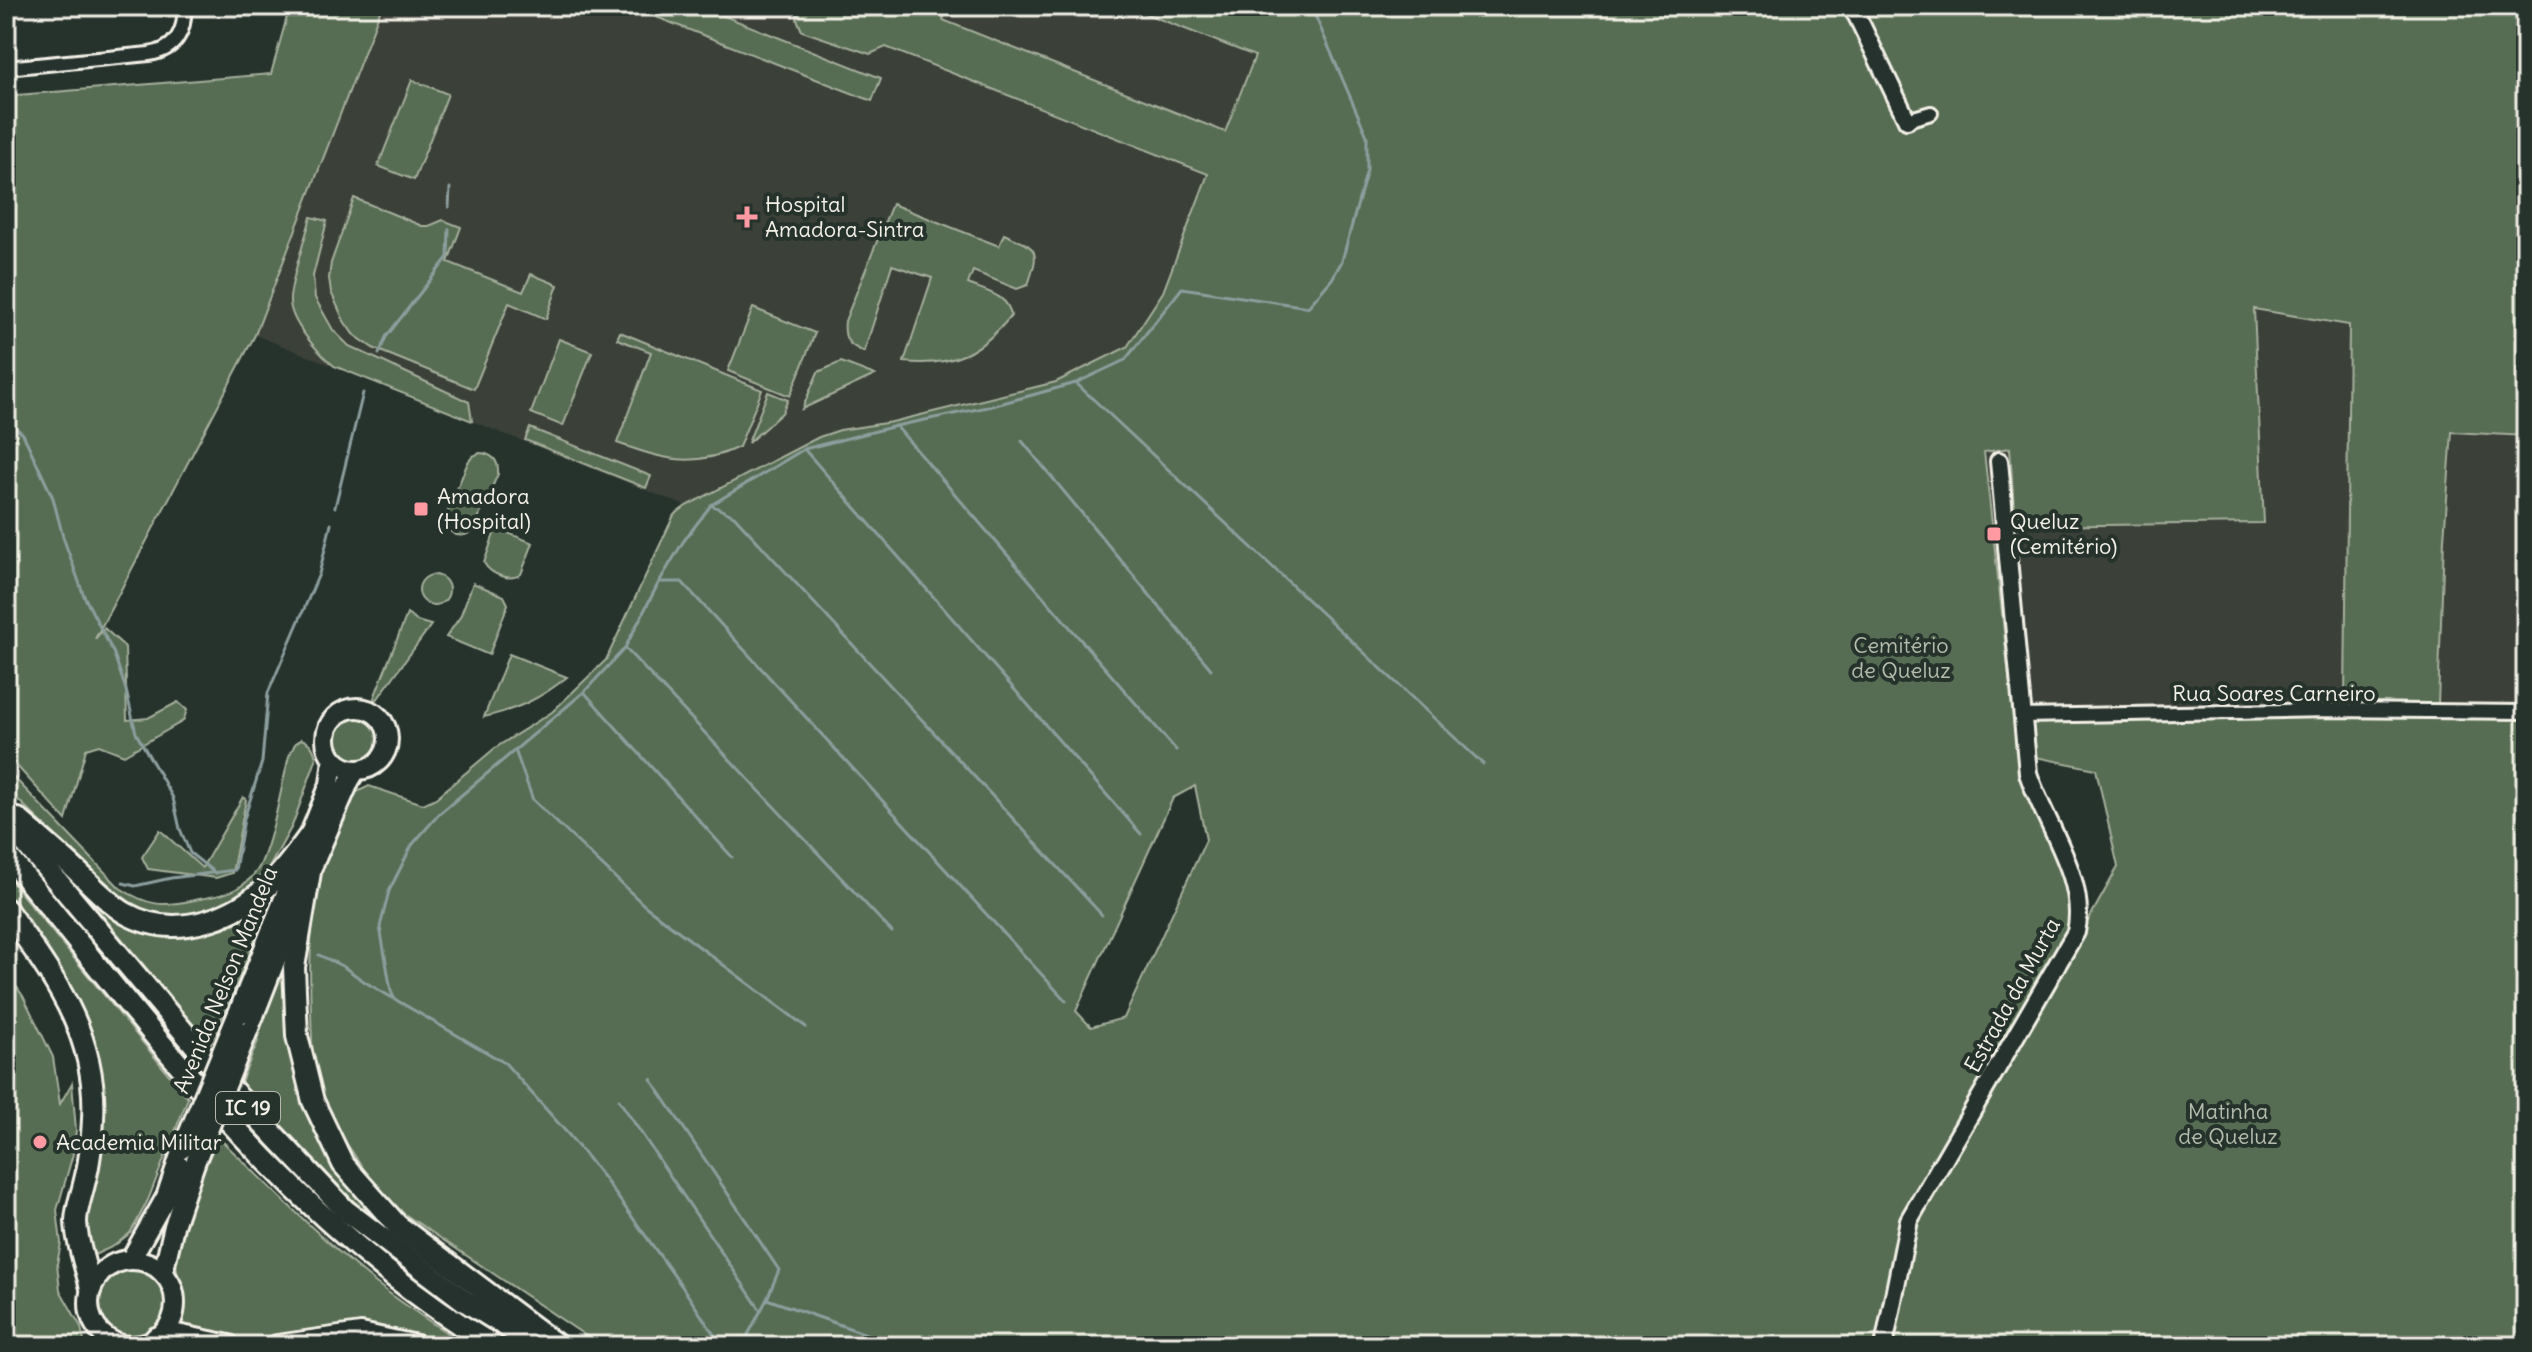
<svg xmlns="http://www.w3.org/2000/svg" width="2532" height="1352" viewBox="0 0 2532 1352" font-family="Delius,sans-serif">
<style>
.built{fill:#3b4139}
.green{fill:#576d52;stroke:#a6af9d;stroke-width:2;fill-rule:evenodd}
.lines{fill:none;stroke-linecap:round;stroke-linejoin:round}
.stream{stroke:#8c9e9e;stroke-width:3}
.minor-casing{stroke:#f4f1e8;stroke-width:18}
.tertiary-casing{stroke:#f4f1e8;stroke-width:22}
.secondary-casing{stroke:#f4f1e8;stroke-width:24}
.trunk-casing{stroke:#f4f1e8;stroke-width:26}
.minor{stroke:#26332d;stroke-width:12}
.tertiary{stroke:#26332d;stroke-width:16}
.secondary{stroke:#26332d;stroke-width:18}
.trunk{stroke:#26332d;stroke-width:20}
.secondary-bridge-casing{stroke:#f4f1e8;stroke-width:24;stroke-linecap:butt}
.secondary-bridge{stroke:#26332d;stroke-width:18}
.poi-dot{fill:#ff9aa2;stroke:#26332d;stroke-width:3}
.labels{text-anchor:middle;stroke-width:8;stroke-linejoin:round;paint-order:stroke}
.shield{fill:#26332d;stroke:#b6b8b0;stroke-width:2}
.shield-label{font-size:20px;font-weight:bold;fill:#f4f1e8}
.poi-label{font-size:22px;fill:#f4f1e8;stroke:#26332d;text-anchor:start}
.park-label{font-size:22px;fill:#b5bcac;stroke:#26332d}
.street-label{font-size:22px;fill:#f4f1e8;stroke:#26332d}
</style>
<rect width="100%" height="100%" fill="#26332d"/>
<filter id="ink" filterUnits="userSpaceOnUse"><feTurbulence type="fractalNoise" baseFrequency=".0125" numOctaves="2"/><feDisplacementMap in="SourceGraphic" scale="16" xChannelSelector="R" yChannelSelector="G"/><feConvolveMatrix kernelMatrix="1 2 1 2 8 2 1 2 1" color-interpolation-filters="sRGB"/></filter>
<g filter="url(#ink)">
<!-- built -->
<g class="built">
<path d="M 382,6 L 1223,6 L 1268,24 L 1163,292 L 1128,347 L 1056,382 L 892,422 L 840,430 L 819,437 L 686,506 L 255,335 Z"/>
<path d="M 2254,309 L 2349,325 L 2345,700 L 2444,539 L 2452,431 L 2526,436 L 2526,717 L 2031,719 L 2014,723 L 1984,452 L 2010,447 L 2264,523 Z"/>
</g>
<!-- green -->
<g class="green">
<path d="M 290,6 L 382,6 L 255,335 L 95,639 L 104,628 L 125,647 L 127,720 L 148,718 L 178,702 L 187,710 L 183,721 L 124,755 L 99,745 L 86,749 L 66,820 L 6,754 L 6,96 L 271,74 Z"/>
<path d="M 628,6 L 699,6 L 881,78 L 872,101 Z"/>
<path d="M 799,6 L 948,6 L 943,20 L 1225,132 L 1255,56 L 1126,6 L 2526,6 L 2526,436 L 2452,432 L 2444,539 L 2438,704 L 2345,701 L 2349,325 L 2254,309 L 2264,523 L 2015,526 L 2010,448 L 1984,452 L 2019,766 L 2065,874 L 2071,908 L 2067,932 L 2075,944 L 2118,867 L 2096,769 L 2035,757 L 2022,716 L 2031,719 L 2526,717 L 2526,1346 L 601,1346 L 403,1213 L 369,1177 L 333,1123 L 321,1092 L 318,1075 L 313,1064 C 311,1009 306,946 317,892 C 324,858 340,826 353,794 L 369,786 L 423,804 L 436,798 L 495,748 L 552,712 L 606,660 L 674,515 L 686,506 L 819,437 L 840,430 L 892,422 L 1056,382 L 1127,347 L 1163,292 L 1208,174 L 886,47 L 870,54 L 802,31 L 797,19 ZM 1195,786 L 1206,840 L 1124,1018 L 1091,1027 L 1076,1011 L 1173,798 Z"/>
<path d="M 412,80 L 448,94 L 414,180 L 378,166 Z"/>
<path d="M 354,198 L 422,226 L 429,226 L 443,220 L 461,227 L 448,262 L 523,292 L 531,274 L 558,285 L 546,319 L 509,303 L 474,389 L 373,348 L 353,334 L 344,321 L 331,292 L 329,278 L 331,263 Z"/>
<path d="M 892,204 L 999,246 L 1004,234 C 1039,249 1040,249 1028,285 L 1017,289 L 973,271 L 968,284 C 985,291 1009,295 1011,316 C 980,353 953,367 904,362 L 932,278 L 892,265 L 864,352 C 848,345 843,339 845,321 Z"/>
<path d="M 311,217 L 327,221 L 313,276 L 315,298 L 333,330 L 349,346 L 469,402 L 472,421 L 334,366 C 318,352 288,321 290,298 C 292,276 305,239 311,217 Z"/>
<path d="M 753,308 L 815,333 L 790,396 L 728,371 Z"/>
<path d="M 620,332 L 762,390 L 739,447 C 693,469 663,459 617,443 L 651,352 L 617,339 Z"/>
<path d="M 559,339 L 592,352 L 563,426 L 531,413 Z"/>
<path d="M 841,362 L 875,375 L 802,409 L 818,372 Z"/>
<path d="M 768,392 L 788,400 L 782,413 L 748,443 Z"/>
<path d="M 530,428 L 651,476 L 646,488 L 525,440 Z"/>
<path d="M 480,453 C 493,454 499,461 498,474 L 472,532 C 456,541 443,531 447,513 L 468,462 L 473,456 Z"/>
<path d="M 496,528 L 533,543 L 521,574 C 510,582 491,575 484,563 Z"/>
<circle cx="434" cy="590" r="15"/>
<path d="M 473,583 L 504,596 L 508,604 L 489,655 L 446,637 L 460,617 Z"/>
<path d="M 407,614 L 417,621 L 431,625 L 376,701 L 374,698 Z"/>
<path d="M 509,654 L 567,677 C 540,699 518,709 484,717 Z"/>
<circle cx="359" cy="738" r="23"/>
<path d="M 301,739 C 311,742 315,750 316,760 L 292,826 L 270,866 L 271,872 L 265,881 L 215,911 L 169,918 L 145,911 L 113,892 L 6,788 L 6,769 L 120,888 C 148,906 162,907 195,900 C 208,897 224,896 236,889 C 246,884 257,873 261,863 C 275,830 280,791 289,756 L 295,744 Z"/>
<path d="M 243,797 L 246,800 L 232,873 L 216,878 L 148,869 L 142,857 L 160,830 L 202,868 Z"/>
<path d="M 6,875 L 188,1098 L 148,1200 L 136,1223 L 130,1233 L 114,1246 L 92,1256 L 84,1221 L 99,1143 L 67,988 L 6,896 Z"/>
<path d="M 277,891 L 210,1045 L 83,892 L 91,892 L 163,931 Z"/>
<path d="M 289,942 L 289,981 L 326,1148 L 367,1209 L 363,1211 L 240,1084 L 258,1041 L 255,1039 Z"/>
<path d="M 6,972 L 23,996 L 53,1057 L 60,1104 L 72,1083 L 76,1130 L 73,1154 L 57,1210 L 61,1243 L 57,1264 L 60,1290 L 81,1327 L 85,1346 L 6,1346 Z"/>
<path d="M 218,1137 C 269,1186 320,1238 376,1283 C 405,1306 436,1326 467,1346 L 430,1346 L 421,1343 L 250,1342 L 178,1329 C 192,1304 174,1281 176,1255 C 178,1221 204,1170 218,1137 Z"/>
<circle cx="133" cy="1304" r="33"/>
</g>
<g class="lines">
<!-- stream -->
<g class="stream">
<path d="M 449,207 L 450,188"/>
<path d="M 379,354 L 386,337 L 448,257 L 449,229"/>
<path d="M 1077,384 L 1483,764"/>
<path d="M 6,420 L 23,434 L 53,498 L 63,537 L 84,596 L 114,654 L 126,690 L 136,733 L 173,798 L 180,829 L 190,853 L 215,873"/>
<path d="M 896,426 L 1176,750"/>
<path d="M 1022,441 L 1211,669"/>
<path d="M 804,449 L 1141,834"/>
<path d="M 711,505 L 734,516 L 1102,915"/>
<path d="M 335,507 L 363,393"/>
<path d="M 659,582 L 682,582 L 1066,1001"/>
<path d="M 626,649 L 892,932"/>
<path d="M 585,693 L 732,857"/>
<path d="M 515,750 L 533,800 L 645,906 L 806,1027"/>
<path d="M 123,883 L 135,886 L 171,878 L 235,870 L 244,819 L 262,762 L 268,693 L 319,574 L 331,524"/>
<path d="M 319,955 L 344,967 L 365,982 L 505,1063 L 568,1134 L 604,1178 L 681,1285 L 715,1336 L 718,1346"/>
<path d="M 395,1000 L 391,991 L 380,927 L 389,891 L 412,845 L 439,814 L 584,692 L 625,648 L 659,582 L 683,542 L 711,505 L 804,449 L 896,426 L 992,406 L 1076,383 L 1125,360 L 1182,288 L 1308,307 L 1332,279 L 1342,261 L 1367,170 L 1367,136 L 1311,6"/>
<path d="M 651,1079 L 779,1270 L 767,1299"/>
<path d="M 619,1100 L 761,1311"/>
<path d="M 742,1346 L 767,1299 L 900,1346"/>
</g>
<!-- minor casing -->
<g class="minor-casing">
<g id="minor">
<path d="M 6,68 L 149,54 C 175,50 186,32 184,6"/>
<path d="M 1907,120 L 1931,113"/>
<path d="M 2022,716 L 2330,710 L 2526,712"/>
</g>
</g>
<!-- tertiary casing -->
<g class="tertiary-casing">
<g id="tertiary">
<path d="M 1850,6 L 1857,16 L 1907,120"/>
<path d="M 1884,1346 L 1909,1220 L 2076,932 C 2088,879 2044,823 2028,773 L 1999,461"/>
</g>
</g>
<!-- secondary casing -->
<g class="secondary-casing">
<g id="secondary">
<circle cx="357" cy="739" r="31"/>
<path d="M 236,1018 L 330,784 L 333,759"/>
<path d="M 248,1031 L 310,872 L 350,780 L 356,770"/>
<path d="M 131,1259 L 166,1197 L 182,1149"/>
<circle cx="132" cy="1303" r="43"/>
<path d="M 163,1273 L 174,1226 L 195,1163"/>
</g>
</g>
<!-- trunk casing -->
<g class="trunk-casing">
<g id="trunk">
<path d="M 18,819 C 38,836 59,854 78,872 C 93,886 107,902 125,913 C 176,942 237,918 275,879 C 288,866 299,850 310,835"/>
<path d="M 6,820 L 240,1099 L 345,1210 L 465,1301 L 538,1346"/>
<path d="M 6,854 C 153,1032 293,1226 494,1346"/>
<path d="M 310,872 L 294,967 L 297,1036 L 313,1101 L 343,1164 L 397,1225 L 558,1346"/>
<path d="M 6,909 C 52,976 98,1033 93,1119 C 92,1139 90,1161 85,1180 C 82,1194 76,1209 76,1222 C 77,1245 86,1267 91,1288"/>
<path d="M 156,1338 L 177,1335 L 229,1346"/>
<path d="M 277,1346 L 361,1334 L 416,1346"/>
</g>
</g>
<!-- minor -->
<use href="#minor" class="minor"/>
<!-- tertiary -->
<use href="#tertiary" class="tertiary"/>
<!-- secondary -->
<use href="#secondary" class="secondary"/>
<!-- trunk -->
<use href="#trunk" class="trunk"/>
<!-- secondary-bridge casing -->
<g class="secondary-bridge-casing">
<g id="secondary-bridge">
<path d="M 182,1149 L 236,1018"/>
<path d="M 195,1163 L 248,1031"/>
</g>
</g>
<!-- secondary-bridge -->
<use href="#secondary-bridge" class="secondary-bridge"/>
</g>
</g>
<!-- markers -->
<g class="poi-dot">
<path d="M743 205h8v8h8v8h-8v8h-8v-8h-8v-8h8z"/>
<rect x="413" y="501" width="16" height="16" rx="4"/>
<rect x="1986" y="526" width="16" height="16" rx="4"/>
<circle cx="40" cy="1142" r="8"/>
</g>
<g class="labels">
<!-- shield labels -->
<rect class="shield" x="216" y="1092" width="64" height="32" rx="6"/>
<g class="shield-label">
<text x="248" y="1115">IC 19</text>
</g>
<!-- poi labels -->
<g class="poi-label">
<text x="765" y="212">Hospital<tspan x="765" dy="25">Amadora-Sintra</tspan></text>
<text x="437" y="504">Amadora<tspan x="437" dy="25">(Hospital)</tspan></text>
<text x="2010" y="529">Queluz<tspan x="2010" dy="25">(Cemitério)</tspan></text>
<text x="56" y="1150">Academia Militar</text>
</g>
<!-- park labels -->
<g class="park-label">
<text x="1901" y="653">Cemitério<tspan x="1901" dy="25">de Queluz</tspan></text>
<text x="2228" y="1119">Matinha<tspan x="2228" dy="25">de Queluz</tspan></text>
</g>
<!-- street labels -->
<g class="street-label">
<text x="2274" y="701">Rua Soares Carneiro</text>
<text transform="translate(225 980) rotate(-68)" y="8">Avenida Nelson Mandela</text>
<text transform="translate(2012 995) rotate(-61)" y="8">Estrada da Murta</text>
</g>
</g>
<!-- margin -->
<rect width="2532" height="1352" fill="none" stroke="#26332d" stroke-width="32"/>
<rect x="16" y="16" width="2500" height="1320" fill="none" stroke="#f4f1e8" stroke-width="3" filter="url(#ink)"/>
</svg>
